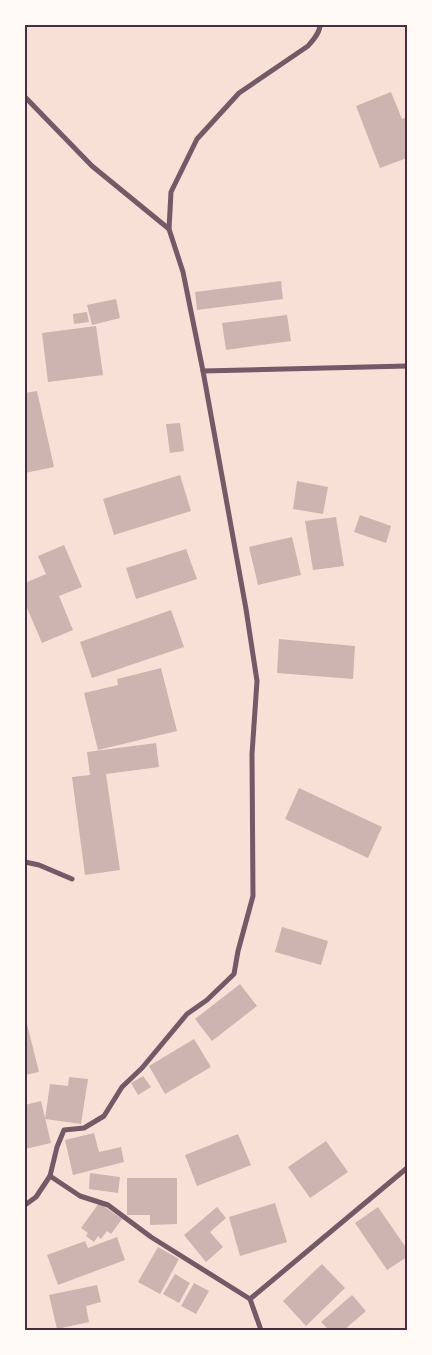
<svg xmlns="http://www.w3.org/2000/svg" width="432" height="1355" viewBox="0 0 432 1355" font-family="'Fira Sans',sans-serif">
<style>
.building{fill:#ccb4b1}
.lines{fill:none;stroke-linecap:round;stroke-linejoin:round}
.minor{stroke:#755966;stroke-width:5}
.neatline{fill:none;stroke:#4a2c40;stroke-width:2}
</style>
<rect width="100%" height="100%" fill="#f7e1d7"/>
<!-- building -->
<g class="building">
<path d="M 391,92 L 402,119 L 407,117 L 407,158 L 380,168 L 356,106 Z"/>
<path d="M 281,281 L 283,299 L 197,310 L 195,292 Z"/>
<path d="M 116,299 L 120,318 L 92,325 L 87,305 Z"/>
<path d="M 87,312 L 89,322 L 74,324 L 73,314 Z"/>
<path d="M 287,315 L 291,341 L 226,350 L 222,323 Z"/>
<path d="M 96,326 L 103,375 L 48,382 L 42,333 Z"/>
<path d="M 37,391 L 54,467 L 25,473 L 25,393 Z"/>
<path d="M 180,423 L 184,451 L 170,453 L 166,424 Z"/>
<path d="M 180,475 L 191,511 L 114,535 L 103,499 Z"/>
<path d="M 297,481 L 328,487 L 323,514 L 293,509 Z"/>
<path d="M 360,515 L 391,526 L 386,543 L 354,532 Z"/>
<path d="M 336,517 L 344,566 L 313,570 L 305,521 Z"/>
<path d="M 292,537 L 301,575 L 258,585 L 249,547 Z"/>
<path d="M 64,545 L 82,587 L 59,596 L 73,630 L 42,643 L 25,603 L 25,583 L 46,574 L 38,556 Z"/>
<path d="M 186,549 L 197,579 L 136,599 L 126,568 Z"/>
<path d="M 171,610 L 184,647 L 92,678 L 80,642 Z"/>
<path d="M 279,639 L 355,646 L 353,679 L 277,673 Z"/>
<path d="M 161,668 L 177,731 L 98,750 L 84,693 L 118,685 L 117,679 Z"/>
<path d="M 156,743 L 159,767 L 106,774 L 120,870 L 85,875 L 72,777 L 90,775 L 87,752 Z"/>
<path d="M 299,788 L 382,827 L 368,858 L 285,819 Z"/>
<path d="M 282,927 L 328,941 L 321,965 L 275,952 Z"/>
<path d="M 240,984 L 257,1006 L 212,1041 L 195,1019 Z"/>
<path d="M 25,1016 L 39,1072 L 25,1075 Z"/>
<path d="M 194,1039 L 211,1067 L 165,1094 L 149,1066 Z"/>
<path d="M 143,1076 L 151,1087 L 138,1095 L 131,1083 Z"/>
<path d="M 69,1077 L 88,1079 L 81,1124 L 45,1119 L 50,1084 L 68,1086 Z"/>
<path d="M 41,1101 L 51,1143 L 25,1149 L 25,1105 Z"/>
<path d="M 94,1133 L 99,1152 L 121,1147 L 124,1162 L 73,1175 L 65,1140 Z"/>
<path d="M 238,1134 L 251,1165 L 197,1186 L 185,1155 Z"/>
<path d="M 326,1141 L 348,1172 L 310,1198 L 288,1167 Z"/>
<path d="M 90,1173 L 120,1177 L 118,1193 L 89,1189 Z"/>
<path d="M 127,1178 L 177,1178 L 177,1224 L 150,1225 L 150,1215 L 127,1215 Z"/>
<path d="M 99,1203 L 122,1219 L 111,1234 L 107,1231 L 101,1239 L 98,1236 L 94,1242 L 86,1236 L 88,1233 L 81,1228 Z"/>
<path d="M 275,1203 L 287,1242 L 240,1256 L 229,1217 Z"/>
<path d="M 217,1207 L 226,1218 L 210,1232 L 223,1247 L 206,1262 L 184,1235 Z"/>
<path d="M 378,1207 L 407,1249 L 407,1257 L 387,1270 L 355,1223 Z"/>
<path d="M 117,1237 L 125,1260 L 58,1285 L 47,1255 L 85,1241 L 88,1248 Z"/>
<path d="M 158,1247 L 179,1259 L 160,1294 L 138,1282 Z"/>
<path d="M 322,1264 L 345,1288 L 306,1326 L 283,1301 Z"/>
<path d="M 175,1274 L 190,1283 L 179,1303 L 163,1294 Z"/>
<path d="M 194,1283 L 209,1291 L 196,1314 L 181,1306 Z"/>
<path d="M 97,1285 L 101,1302 L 86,1306 L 89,1322 L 57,1329 L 49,1295 Z"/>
<path d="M 352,1295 L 366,1311 L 344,1330 L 329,1330 L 321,1322 Z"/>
</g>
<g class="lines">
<!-- minor -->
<g class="minor">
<path d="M 25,97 L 92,166 L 169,229"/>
<path d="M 203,371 L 407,366"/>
<path d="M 25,862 L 39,865 L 72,879"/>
<path d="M 50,1176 L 80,1196 L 108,1205 L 151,1237 L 250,1299 L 261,1330"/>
<path d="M 25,1205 L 36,1197 L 50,1176 L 57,1147 L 64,1130 L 84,1128 L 104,1116 L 122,1087 L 142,1068 L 187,1014 L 207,1000 L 234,974 L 238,951 L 253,896 L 252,754 L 257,681 L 246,609 L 203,371 L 183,272 L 169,229 L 171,192 L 197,139 L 239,93 L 308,46 C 313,40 320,33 320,25"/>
<path d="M 250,1299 L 407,1168"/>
</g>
</g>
<!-- border -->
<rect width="432" height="1355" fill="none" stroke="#fffaf5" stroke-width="52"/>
<rect x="26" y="26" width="380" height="1303" class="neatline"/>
</svg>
